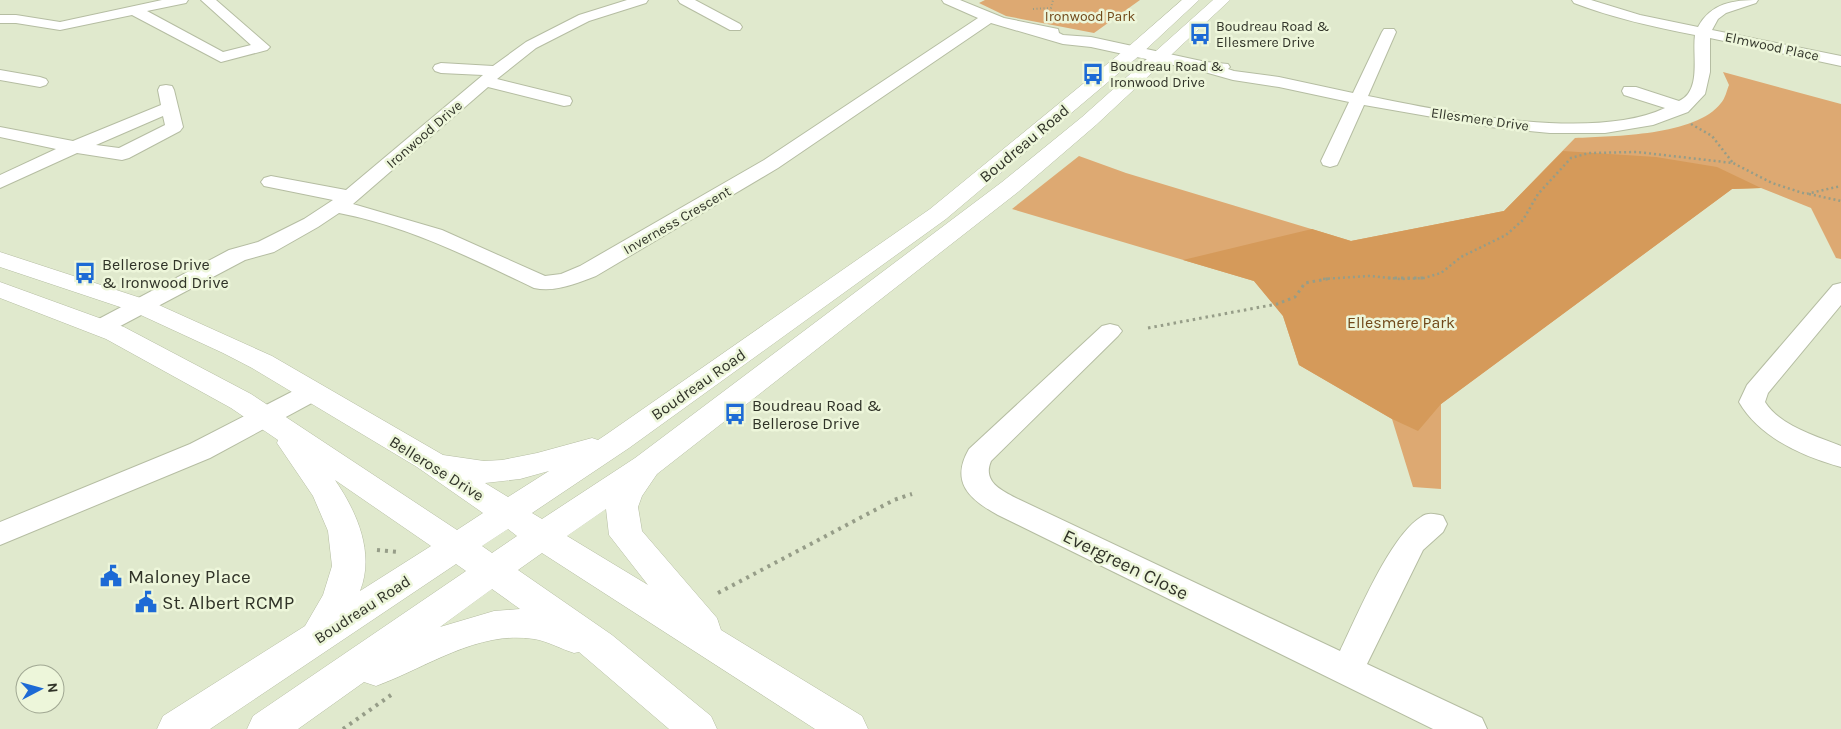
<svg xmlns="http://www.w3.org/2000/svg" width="1841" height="729" viewBox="0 0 1841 729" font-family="Karla,sans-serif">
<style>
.green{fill:#dda972}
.forest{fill:#d59a5a}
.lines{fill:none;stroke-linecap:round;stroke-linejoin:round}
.minor-casing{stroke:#b5bda2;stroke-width:2}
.major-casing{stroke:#b5bda2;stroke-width:1}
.path-far3{stroke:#969d88;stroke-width:2;stroke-dasharray:1 2.5;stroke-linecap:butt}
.path-far2{stroke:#969d88;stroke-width:2.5;stroke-dasharray:2 3;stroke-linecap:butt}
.path-far1{stroke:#969d88;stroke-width:3;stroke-dasharray:2.5 4;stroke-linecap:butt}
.path{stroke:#969d88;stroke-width:4;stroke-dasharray:3 5;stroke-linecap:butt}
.minor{fill:#fff;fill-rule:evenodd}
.major{fill:#fff;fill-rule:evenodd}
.labels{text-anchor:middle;stroke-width:5;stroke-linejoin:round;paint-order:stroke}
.far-park-label{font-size:14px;fill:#704819;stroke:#edf6da}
.far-poi-label{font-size:14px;fill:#303328;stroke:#edf6da;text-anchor:start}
.far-street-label{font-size:14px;fill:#303328;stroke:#edf6da}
.street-label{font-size:16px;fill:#303328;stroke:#edf6da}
.poi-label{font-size:16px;fill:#303328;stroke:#edf6da;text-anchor:start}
.park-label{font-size:16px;fill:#704819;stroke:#edf6da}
.near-street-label{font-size:19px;fill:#303328;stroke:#edf6da}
.near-poi-label{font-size:19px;fill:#303328;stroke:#edf6da;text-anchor:start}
</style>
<rect width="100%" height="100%" fill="#e0e9cd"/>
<!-- green -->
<g class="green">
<path d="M 985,0 L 1140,0 L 1094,33 L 1006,16 L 979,3 Z"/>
<path d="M 1723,72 L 1841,104 L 1841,259 L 1836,258 L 1811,208 L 1761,188 L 1732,189 L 1441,404 L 1441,489 L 1413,487 L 1392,419 L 1299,365 L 1283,316 L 1254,281 L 1012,209 L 1079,156 L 1126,173 L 1351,241 L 1504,211 L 1575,138 C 1613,136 1696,136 1721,103 C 1725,99 1727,90 1729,85 Z"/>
</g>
<!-- forest -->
<path class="forest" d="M 1563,151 L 1656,157 L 1717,167 L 1761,188 L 1732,189 L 1441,404 L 1418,431 L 1392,419 L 1299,365 L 1283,316 L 1254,281 L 1183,260 L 1312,229 L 1351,241 L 1504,211 Z"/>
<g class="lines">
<!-- minor casing -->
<g class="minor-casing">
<g id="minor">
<path d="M 162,0 L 188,0 L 186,3 L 147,11 L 223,52 L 251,45 L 201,0 L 216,0 L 270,47 L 267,50 L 221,62 L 132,15 L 60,30 L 16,23 L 0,23 L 0,15 L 16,15 L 60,22 Z"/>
<path d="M 627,0 L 648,0 L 646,3 L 589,21 L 536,48 L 497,79 L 570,97 L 572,101 L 570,105 L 564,106 L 488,87 L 353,204 L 442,230 L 545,276 L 561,274 L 580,266 L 764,160 L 978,18 L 944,3 L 942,0 L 960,0 L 1004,18 L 1058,29 L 1059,33 L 1063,35 L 1091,37 L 1206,62 L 1228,64 L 1230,67 L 1228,69 L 1234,71 L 1279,77 L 1353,93 L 1382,32 L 1384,29 L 1394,29 L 1396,32 L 1368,96 C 1445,112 1593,142 1665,108 L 1624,95 L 1622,91 L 1624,87 L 1636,87 L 1679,101 C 1702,91 1692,55 1695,35 C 1654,27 1613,18 1574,3 L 1572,0 L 1591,0 L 1640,15 L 1698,27 C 1711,3 1733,0 1758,0 L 1756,3 L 1726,13 L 1718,19 L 1712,30 L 1841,56 L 1841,66 L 1710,38 L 1710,72 L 1705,94 L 1688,112 L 1653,125 L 1605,133 L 1550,133 L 1490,127 L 1364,105 L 1339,161 L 1337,165 L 1330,167 L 1323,165 L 1321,161 L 1349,102 L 1279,87 L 1233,80 L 1201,71 L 1091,47 L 1063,44 L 991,23 L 778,168 L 596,276 C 577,283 555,293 534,288 C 471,258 408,226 339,213 L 318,227 L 274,252 L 245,260 L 109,332 L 101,334 L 93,332 L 89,327 L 93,322 L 229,250 L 258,242 L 304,219 L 333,200 L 264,186 L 261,182 L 264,178 L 271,176 L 346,190 L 483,75 L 441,73 L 435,71 L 433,68 L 435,65 L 441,63 L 493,66 L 526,42 L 579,15 Z"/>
<path d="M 678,0 L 695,0 L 740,24 L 742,27 L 740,30 L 730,30 L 680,3 Z"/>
<path d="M 0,70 L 40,77 L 46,79 L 48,82 L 46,85 L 40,87 L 0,80 Z"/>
<path d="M 166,85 L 172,86 L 174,90 L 183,127 L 180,131 L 129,158 L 122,160 L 77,153 L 0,188 L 0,175 L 56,149 L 0,137 L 0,127 L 73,141 L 161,105 L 158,90 L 160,86 ZM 163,116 L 165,125 L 119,148 L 96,145 Z"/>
<path d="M 1841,283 L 1841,305 L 1768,393 L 1765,402 C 1780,426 1816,436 1841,446 L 1841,467 C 1802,456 1760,438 1739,402 L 1747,385 L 1833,285 Z"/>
<path d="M 1110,324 L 1118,326 L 1122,331 L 1118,336 L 991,461 C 982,482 1002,491 1018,499 L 1340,651 C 1357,616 1390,536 1421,517 C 1428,512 1435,514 1443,516 L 1447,524 L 1443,532 L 1423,550 L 1367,664 L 1482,718 L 1487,729 L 1433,729 L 998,515 C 969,499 950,482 969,449 L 1102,326 Z"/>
<path d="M 312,384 L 321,386 L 325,392 L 321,398 L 210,458 L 0,545 L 0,522 L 190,444 L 303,386 Z"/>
</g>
</g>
<!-- major casing -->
<g class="major-casing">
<path id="major" d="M 1182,0 L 1199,0 L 1140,55 L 946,219 L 629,448 L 532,513 L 542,519 L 635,458 L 1002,182 L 1082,117 L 1213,0 L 1230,0 L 1096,125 L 1018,192 L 657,474 L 642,496 L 638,507 L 642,531 L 717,618 L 721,630 L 862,716 L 868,729 L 815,729 L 542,553 L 518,570 L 612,635 L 711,716 L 717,729 L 669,729 L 579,652 L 574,653 C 561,649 547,641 534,639 C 478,630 426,668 376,686 L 364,682 L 298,729 L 247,729 L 253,716 L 466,571 L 456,564 L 210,729 L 157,729 L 163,716 L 305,626 L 323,595 L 332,566 L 328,531 L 313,496 L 277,443 L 278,440 L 231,408 L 106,339 L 0,298 L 0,282 L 124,327 L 251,394 L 457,530 L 483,513 L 417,467 L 252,368 L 223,353 L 132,311 L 0,267 L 0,252 L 150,301 L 272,356 L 443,455 L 484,461 L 502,460 L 537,453 L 592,438 L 598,440 L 607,434 L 930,209 L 1128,47 ZM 549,471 L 508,497 L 485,483 L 520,479 ZM 335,480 L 431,546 L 360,591 C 375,553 357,512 335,480 ZM 606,509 L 609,535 L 648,585 L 567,536 ZM 508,529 L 517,536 L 492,553 L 482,546 ZM 492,589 L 520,609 L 494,611 L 440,627 Z"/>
</g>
<!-- path-far3 -->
<path class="path-far3" d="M 1033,9 L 1051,8 L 1053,0"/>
<!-- path-far2 -->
<g class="path-far2">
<path d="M 1691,124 L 1712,136 L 1733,163"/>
<path d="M 1809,194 L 1841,201"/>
<path d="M 1323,279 L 1369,276 L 1401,279 L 1424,278 L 1441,273 L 1461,257 L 1506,235 L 1523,220 L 1538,194 L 1571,158 L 1589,153 L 1637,152 L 1733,163 L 1772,183 L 1806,194 L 1841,186"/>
</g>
<!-- path-far1 -->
<g class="path-far1">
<path d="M 1388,278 L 1425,278"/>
<path d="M 1148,328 L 1277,304 L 1295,297 L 1305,283 L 1332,278"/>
</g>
<!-- path -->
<g class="path">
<path d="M 377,550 L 398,552"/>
<path d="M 718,593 L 894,500 L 912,494"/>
<path d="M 343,729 L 391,695"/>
</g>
<!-- minor -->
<use href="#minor" class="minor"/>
<!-- major -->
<use href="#major" class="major"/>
</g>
<!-- icons -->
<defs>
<g id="bus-bare" transform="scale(1.725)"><path d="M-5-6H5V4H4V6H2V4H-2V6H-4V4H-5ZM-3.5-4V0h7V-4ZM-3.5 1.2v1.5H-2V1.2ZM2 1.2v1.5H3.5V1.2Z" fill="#1d6ad5" stroke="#edf6da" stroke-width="2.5" paint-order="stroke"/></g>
<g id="civic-bare" transform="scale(1.725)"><path d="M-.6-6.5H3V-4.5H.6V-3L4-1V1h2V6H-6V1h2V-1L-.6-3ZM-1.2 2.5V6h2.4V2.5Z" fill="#1d6ad5" stroke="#edf6da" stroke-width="2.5" paint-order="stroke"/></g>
</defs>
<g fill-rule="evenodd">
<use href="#bus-bare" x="1200" y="34"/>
<use href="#bus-bare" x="1093" y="74"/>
<use href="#bus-bare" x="85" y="273"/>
<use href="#bus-bare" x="735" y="414"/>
<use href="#civic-bare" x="111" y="576"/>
<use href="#civic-bare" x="146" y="602"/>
</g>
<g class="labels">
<!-- far-park labels -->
<g class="far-park-label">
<text x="1090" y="21">Ironwood Park</text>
</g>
<!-- far-poi labels -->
<g class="far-poi-label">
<text x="1216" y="31">Boudreau Road &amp;<tspan x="1216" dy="16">Ellesmere Drive</tspan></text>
<text x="1110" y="71">Boudreau Road &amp;<tspan x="1110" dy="16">Ironwood Drive</tspan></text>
</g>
<!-- far-street labels -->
<g class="far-street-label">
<text transform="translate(1772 46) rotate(12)" y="5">Elmwood Place</text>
<text transform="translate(1480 119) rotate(8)" y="5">Ellesmere Drive</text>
<text transform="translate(424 134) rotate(-41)" y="5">Ironwood Drive</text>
<text transform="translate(677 220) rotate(-30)" y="5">Inverness Crescent</text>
</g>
<!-- street labels -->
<g class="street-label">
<text transform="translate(1024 143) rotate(-40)" y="6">Boudreau Road</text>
<text transform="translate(698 384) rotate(-35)" y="6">Boudreau Road</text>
<text transform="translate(437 468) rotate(32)" y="6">Bellerose Drive</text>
<text transform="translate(362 609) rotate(-33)" y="6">Boudreau Road</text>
</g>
<!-- poi labels -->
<g class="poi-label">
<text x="102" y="270">Bellerose Drive<tspan x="102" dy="18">&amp; Ironwood Drive</tspan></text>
<text x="752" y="411">Boudreau Road &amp;<tspan x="752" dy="18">Bellerose Drive</tspan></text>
</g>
<!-- park labels -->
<g class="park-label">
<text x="1401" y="328">Ellesmere Park</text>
</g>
<!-- near-street labels -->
<g class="near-street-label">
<text transform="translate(1126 564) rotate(26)" y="7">Evergreen Close</text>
</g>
<!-- near-poi labels -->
<g class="near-poi-label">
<text x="128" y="583">Maloney Place</text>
<text x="162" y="609">St. Albert RCMP</text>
</g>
</g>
<!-- north arrow -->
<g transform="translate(40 689) rotate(84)"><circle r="24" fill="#edf6da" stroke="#a1a893"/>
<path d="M0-4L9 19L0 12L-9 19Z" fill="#1d6ad5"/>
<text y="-8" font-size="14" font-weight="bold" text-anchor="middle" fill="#303328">N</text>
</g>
</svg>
